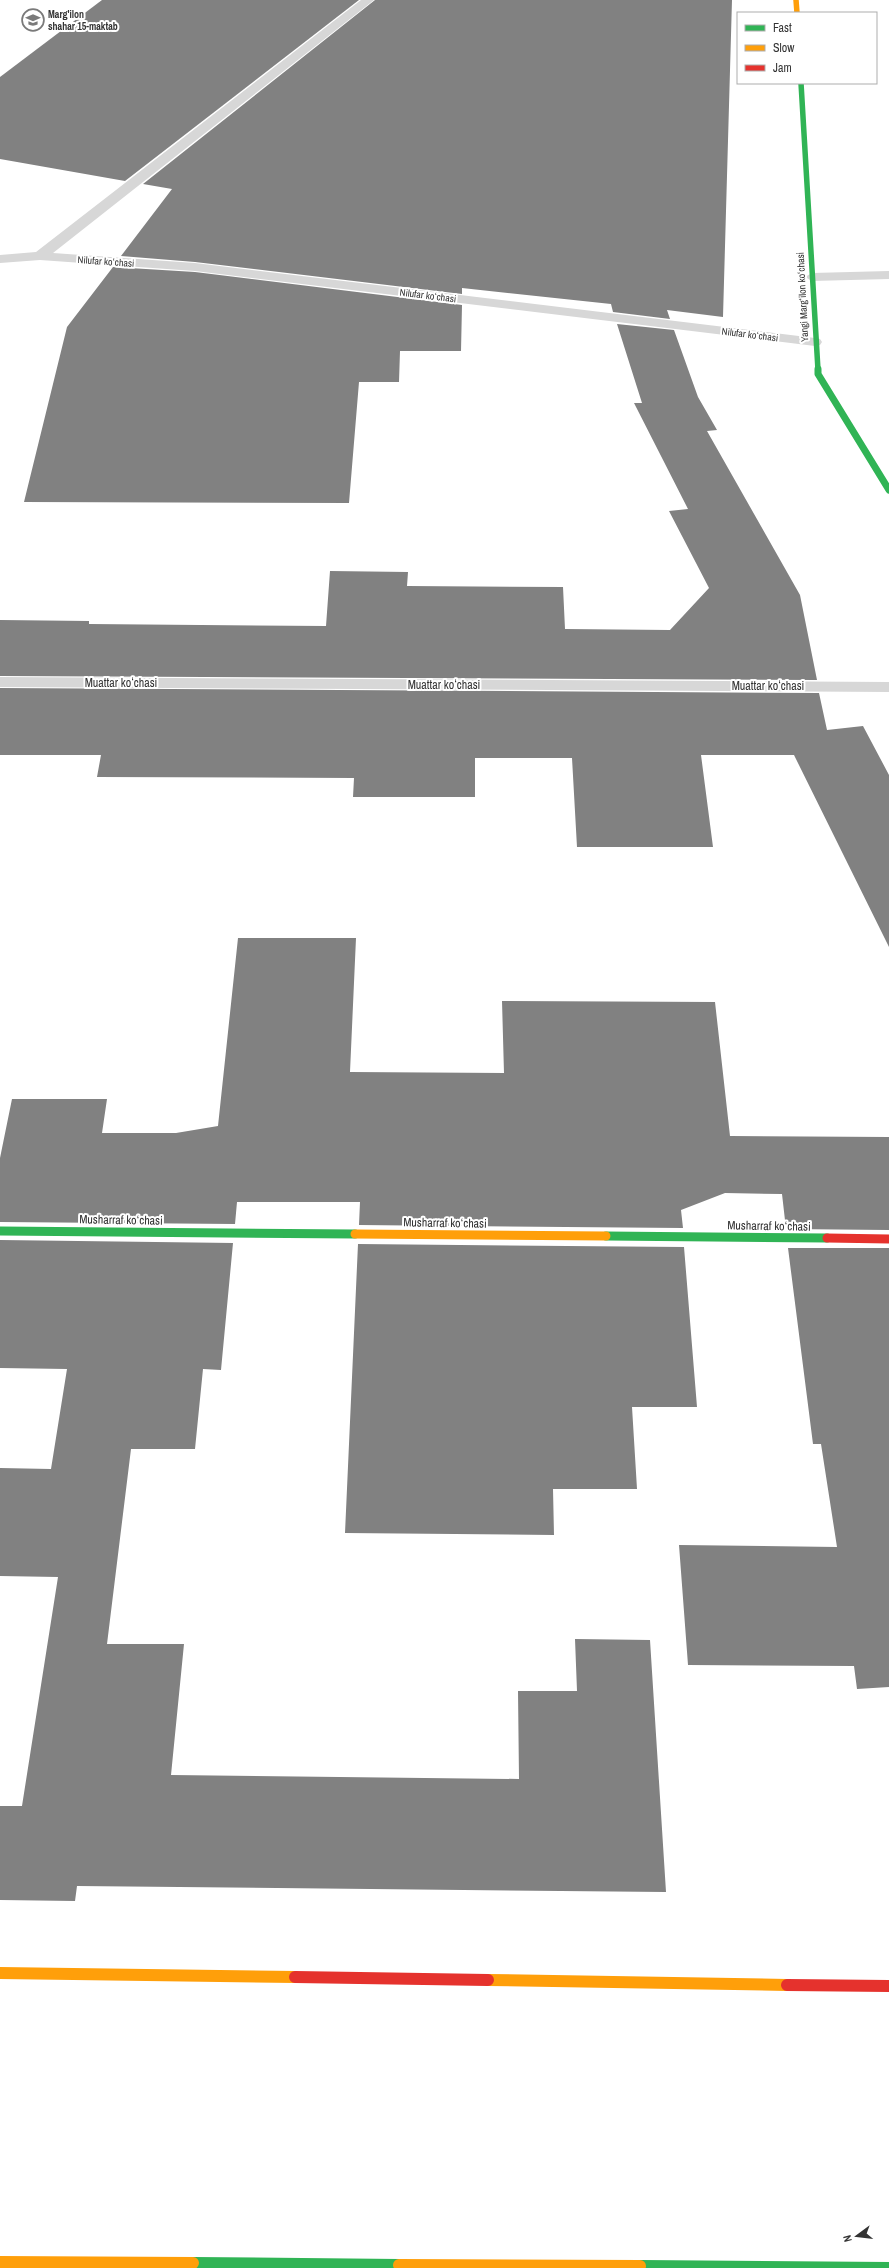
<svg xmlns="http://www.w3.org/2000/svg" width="889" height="2268" viewBox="0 0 889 2268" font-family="'Archivo Narrow',sans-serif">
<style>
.building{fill:#818181}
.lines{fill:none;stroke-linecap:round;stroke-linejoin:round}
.street{fill:#d7d7d7;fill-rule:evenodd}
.fast-far3{stroke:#30b455;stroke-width:5.5}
.fast-far2{stroke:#30b455;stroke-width:7}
.fast-far1{stroke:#30b455;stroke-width:9}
.fast{stroke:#30b455;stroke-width:12}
.slow-far2{stroke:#ff9f0a;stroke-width:5.5}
.slow-far1{stroke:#ff9f0a;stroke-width:9}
.slow{stroke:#ff9f0a;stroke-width:12}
.jam-far1{stroke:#e5322d;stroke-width:9}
.jam{stroke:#e5322d;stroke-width:12}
.labels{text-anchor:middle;stroke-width:4;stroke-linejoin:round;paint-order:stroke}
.far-poi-label{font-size:10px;font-weight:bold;fill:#333;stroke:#fff;text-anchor:start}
.far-street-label{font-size:10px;fill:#333;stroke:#fff}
.street-label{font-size:12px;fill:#333;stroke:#fff}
</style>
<rect width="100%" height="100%" fill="#fff"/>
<!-- building -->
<g class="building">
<path d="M 102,0 L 359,0 L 125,181 L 0,159 L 0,77 Z"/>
<path d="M 375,0 L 732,0 L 723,317 L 667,310 L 670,319 L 613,312 L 611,304 L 462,288 L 462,294 L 195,262 L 121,256 L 172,189 L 143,184 Z"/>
<path d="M 113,267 L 195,272 L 462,305 L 461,351 L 400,351 L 399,382 L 359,382 L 349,503 L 24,502 L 67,327 Z"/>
<path d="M 617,324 L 674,330 L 698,397 L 717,430 L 707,431 L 800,595 L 817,680 L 0,676 L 0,620 L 89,621 L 89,624 L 326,626 L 330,571 L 408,572 L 407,586 L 563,587 L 565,629 L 670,630 L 709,588 L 669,511 L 688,509 L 634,403 L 642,403 Z"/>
<path d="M 0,688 L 819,693 L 827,730 L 863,726 L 889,775 L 889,947 L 794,755 L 701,755 L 713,847 L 577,847 L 572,758 L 475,758 L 475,797 L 353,797 L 354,778 L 97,777 L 101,755 L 0,755 Z"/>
<path d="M 238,938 L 356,938 L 350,1072 L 504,1073 L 502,1001 L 715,1002 L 730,1136 L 889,1137 L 889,1230 L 786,1229 L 782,1194 L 725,1193 L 681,1210 L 683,1228 L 359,1225 L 360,1202 L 237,1202 L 235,1224 L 0,1222 L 0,1158 L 12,1099 L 107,1099 L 102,1133 L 176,1133 L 218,1126 Z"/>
<path d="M 0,1240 L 233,1243 L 221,1370 L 203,1369 L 195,1449 L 131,1449 L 107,1644 L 184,1644 L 171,1775 L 519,1779 L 518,1691 L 577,1691 L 575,1639 L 650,1640 L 666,1892 L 77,1886 L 75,1901 L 0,1900 L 0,1806 L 22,1806 L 58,1577 L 0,1576 L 0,1468 L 51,1469 L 67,1369 L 0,1368 Z"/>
<path d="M 358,1244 L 684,1247 L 697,1407 L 632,1407 L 637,1489 L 553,1489 L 554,1535 L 345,1533 Z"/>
<path d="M 788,1248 L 889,1248 L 889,1687 L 857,1689 L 854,1666 L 688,1665 L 679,1545 L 837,1547 L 821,1444 L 813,1444 Z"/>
</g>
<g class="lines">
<!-- street -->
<g class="street">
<path d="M 361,0 L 374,0 L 53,253 L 195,263 L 815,338 L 820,339 L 822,342 L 820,345 L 815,346 L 195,271 L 40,260 L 0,263 L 0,255 L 36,252 Z"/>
<path d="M 889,271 L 889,279 L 812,281 L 805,277 L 812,273 Z"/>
<path d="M 0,677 L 889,682 L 889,692 L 0,687 Z"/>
</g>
<!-- fast-far3 -->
<path class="fast-far3" d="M 801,83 L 818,370"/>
<!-- fast-far2 -->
<path class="fast-far2" d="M 818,369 L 818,374 L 889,490"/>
<!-- fast-far1 -->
<g class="fast-far1">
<path d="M 0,1231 L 355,1234"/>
<path d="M 606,1236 L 827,1238"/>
</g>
<!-- fast -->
<g class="fast">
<path d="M 193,2263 L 399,2265"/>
<path d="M 640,2266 L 889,2268"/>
</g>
<!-- slow-far2 -->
<path class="slow-far2" d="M 796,0 L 797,13"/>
<!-- slow-far1 -->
<path class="slow-far1" d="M 355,1234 L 606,1236"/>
<!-- slow -->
<g class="slow">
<path d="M 0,1973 L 295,1977"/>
<path d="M 488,1980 L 787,1985"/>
<path d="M 0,2262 L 193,2263"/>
<path d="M 399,2265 L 640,2266"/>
</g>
<!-- jam-far1 -->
<path class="jam-far1" d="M 827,1238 L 889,1239"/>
<!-- jam -->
<g class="jam">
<path d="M 295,1977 L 488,1980"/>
<path d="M 787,1985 L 889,1986"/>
</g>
</g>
<!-- icons -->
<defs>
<g id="school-ring" transform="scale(1.15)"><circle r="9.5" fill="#fff" stroke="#7a7a7a" stroke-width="1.5"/><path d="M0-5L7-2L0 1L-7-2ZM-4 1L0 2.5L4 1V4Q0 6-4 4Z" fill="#7a7a7a"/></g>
</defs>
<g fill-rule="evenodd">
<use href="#school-ring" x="33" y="20"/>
</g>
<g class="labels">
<!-- far-poi labels -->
<g class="far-poi-label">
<text x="48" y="18">Marg'ilon<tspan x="48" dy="12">shahar 15-maktab</tspan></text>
</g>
<!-- far-street labels -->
<g class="far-street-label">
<text transform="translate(106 261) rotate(4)" y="4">Nilufar koʻchasi</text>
<text transform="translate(428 295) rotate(7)" y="4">Nilufar koʻchasi</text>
<text transform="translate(802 297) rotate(-93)" y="4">Yangi Margʻilon koʻchasi</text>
<text transform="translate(750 334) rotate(7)" y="4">Nilufar koʻchasi</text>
</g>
<!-- street labels -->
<g class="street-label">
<text x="121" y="687">Muattar koʻchasi</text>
<text x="444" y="689">Muattar koʻchasi</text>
<text x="768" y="690">Muattar koʻchasi</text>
<text transform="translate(121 1220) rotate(1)" y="4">Musharraf koʻchasi</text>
<text transform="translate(445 1223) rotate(1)" y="4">Musharraf koʻchasi</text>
<text transform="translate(769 1226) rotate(1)" y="4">Musharraf koʻchasi</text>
</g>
</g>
<!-- legend -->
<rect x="737" y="12" width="140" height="72" fill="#ffffff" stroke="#adadad"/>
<rect x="745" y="25" width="20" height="6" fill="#30b455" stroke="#adadad"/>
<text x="773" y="32" font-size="12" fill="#333333">Fast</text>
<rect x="745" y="45" width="20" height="6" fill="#ff9f0a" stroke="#adadad"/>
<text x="773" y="52" font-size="12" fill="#333333">Slow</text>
<rect x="745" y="65" width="20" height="6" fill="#e5322d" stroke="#adadad"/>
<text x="773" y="72" font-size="12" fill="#333333">Jam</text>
<!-- north arrow -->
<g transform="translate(857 2236) rotate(255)" stroke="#ffffff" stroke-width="3" paint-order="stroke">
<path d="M0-3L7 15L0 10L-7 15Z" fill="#333333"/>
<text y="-6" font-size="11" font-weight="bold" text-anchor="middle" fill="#333333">N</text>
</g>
</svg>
